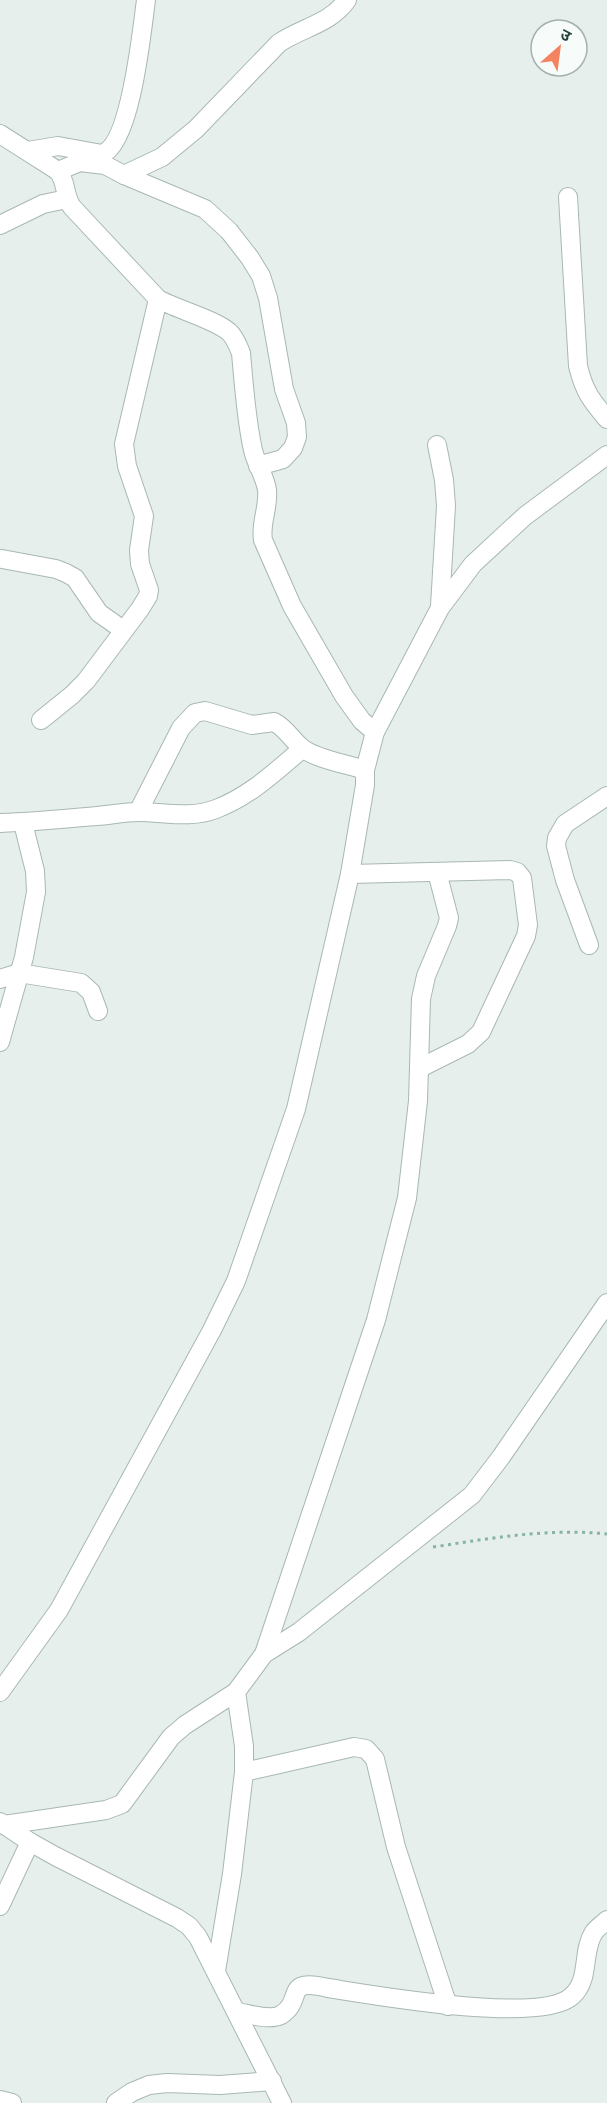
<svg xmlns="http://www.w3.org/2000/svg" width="607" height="2103" viewBox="0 0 607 2103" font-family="Commissioner,'Noto Sans Devanagari',sans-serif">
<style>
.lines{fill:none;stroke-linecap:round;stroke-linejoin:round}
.minor-casing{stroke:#a8b8b2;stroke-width:20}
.path{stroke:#86b3a5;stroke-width:3;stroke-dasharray:3 4.5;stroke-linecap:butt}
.minor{stroke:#fff;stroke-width:18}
</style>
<rect width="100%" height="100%" fill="#e6efeb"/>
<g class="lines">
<!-- minor casing -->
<g class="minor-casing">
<g id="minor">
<path d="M 0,134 L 58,171 C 67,182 64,196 72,207 L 158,299 C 176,309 216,320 229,332 C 235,337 238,346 241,353 C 244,386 246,419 253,450 C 256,464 265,476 267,490 C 269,507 260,523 263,540 L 292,606 L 344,696 L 362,721 L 375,732"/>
<path d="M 28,151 L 58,146 L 102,154 C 131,144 142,29 146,0"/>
<path d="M 58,171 L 80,162 L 105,165 L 124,175 L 205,209 L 229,231 L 250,258 L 261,276 L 268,298 L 284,389 L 296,423 L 297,437 L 293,448 L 283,459 L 258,466"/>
<path d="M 124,175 L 162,157 L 196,129 L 279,43 C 303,27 330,24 347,0"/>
<path d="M 568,197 L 578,366 C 584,391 591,400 607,419"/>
<path d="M 0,225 L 43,204 L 67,199"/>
<path d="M 437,445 L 444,480 L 446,506 L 440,606"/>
<path d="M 2,559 L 56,569 L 66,573 L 75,578 L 99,613 L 123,630"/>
<path d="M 41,720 L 72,695 L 86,681 L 140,609 L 148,596 L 149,590 L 140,564 L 139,550 L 144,516 L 127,466 L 124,444 L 158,299"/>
<path d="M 138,812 L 181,728 L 195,713 L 205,711 L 252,725 L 274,722 C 286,728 292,740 302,748 C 316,759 347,764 365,770"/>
<path d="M 0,823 C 32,822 64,819 97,816 C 110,815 125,812 138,812 C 165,812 190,819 216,809 C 250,796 275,772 302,749"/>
<path d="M 350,874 L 510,870 L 517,872 L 522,878 L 528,925 L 526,936 L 481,1032 L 468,1044 L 420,1068"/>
<path d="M 589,945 L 565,880 L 556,846 L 557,838 L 565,824 L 607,796"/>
<path d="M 0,979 L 19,973 L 81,983 L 91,992 L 98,1011"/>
<path d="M 0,1042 L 24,957 L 36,892 L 35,871 L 23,823"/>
<path d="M 264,1654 L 299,1632 L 472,1495 L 501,1457 L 607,1303"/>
<path d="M 0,1692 L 59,1610 L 212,1330 L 236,1281 L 296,1109 L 350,874 L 365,785 L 365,770 L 375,732 L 440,608 L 473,564 L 525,516 L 607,455"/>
<path d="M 244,1772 L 354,1747 L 366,1749 L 375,1759 L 396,1847 L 448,2006"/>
<path d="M 0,1822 L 30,1842 L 55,1856 L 177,1918 L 189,1926 L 198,1937 L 282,2103"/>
<path d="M 4,1825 L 106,1810 L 122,1804 L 171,1737 L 185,1725 L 236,1692 L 264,1654 L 376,1320 L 407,1198 L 418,1101 L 421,999 L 426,976 L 447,926 L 449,918 L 437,872"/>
<path d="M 0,1906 L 30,1842"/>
<path d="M 216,1971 L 232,1874 L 244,1772 L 244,1746 L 236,1692"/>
<path d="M 237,2012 C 249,2014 269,2021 281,2015 C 305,2000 282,1977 328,1988 C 373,1995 541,2025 572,1996 C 591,1979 581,1952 594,1932 C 597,1928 603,1924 607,1920"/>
<path d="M 0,2100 L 12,2103"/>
<path d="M 116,2103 L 132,2092 L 149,2085 L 167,2083 L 220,2085 L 272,2081"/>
</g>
</g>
<!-- path -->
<path class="path" d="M 433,1547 C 493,1538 547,1528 607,1534"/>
<!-- minor -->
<use href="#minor" class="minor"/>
</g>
<!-- north arrow -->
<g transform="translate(559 48) rotate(28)"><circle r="28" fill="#f7fbf9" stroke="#a3b1ad" stroke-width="1.5"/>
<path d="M0-4.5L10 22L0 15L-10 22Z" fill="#f4845f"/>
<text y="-9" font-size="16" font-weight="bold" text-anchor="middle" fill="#24423a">उ</text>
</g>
</svg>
